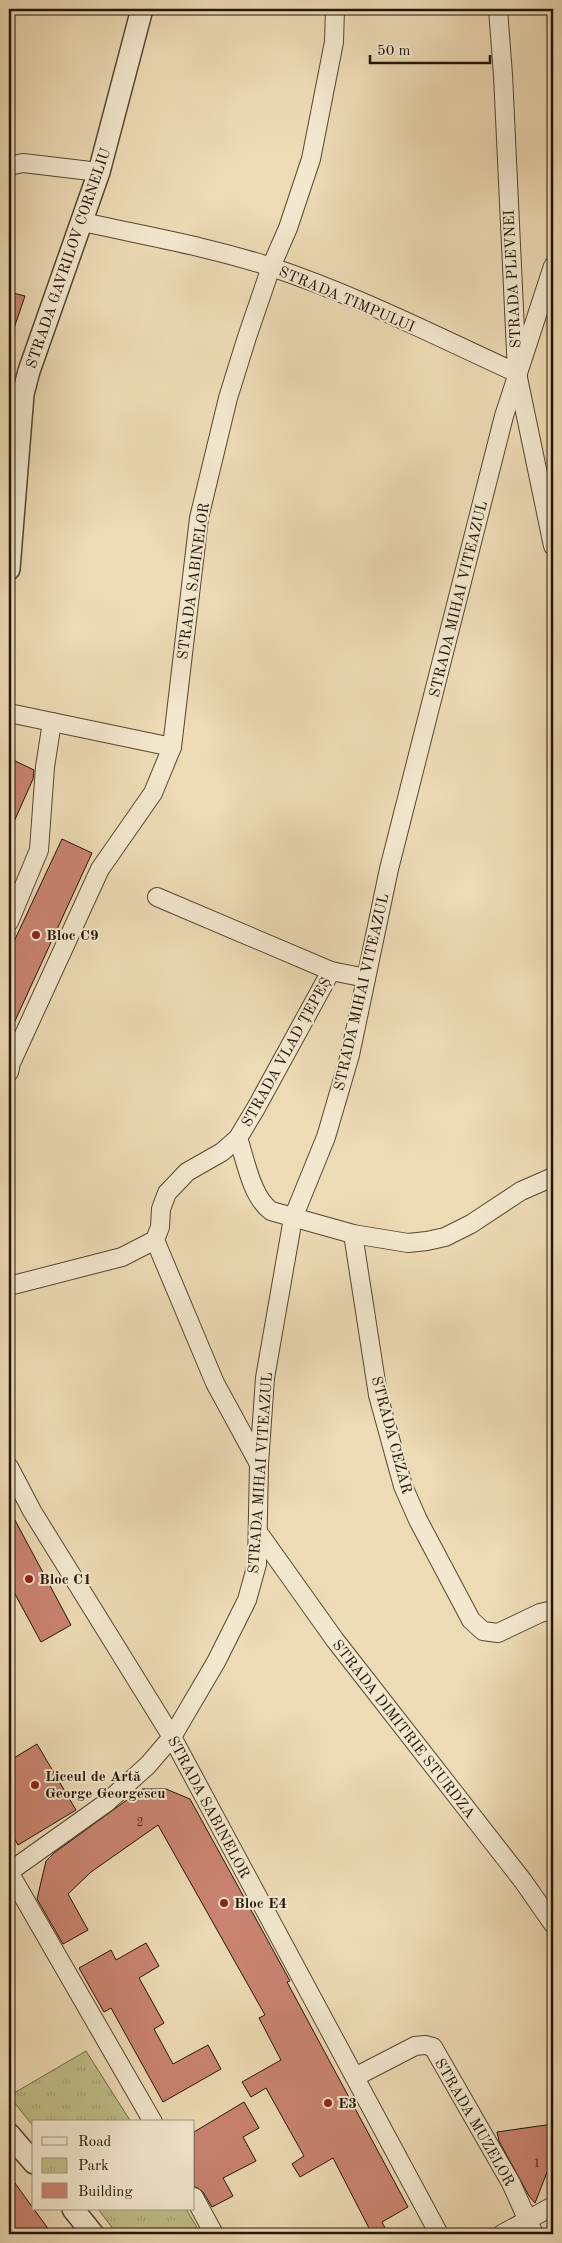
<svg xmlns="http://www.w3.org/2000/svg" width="562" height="2243" viewBox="0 0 562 2243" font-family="'Old Standard TT',serif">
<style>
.park{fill:url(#park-tufts);stroke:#706946}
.building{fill:#cb8472;stroke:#221404}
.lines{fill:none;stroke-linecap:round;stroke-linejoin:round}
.minor-casing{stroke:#554630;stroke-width:20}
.tertiary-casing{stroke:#554630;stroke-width:24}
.minor{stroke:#f3e8cf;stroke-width:18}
.tertiary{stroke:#f3e8cf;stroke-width:21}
.poi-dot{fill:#8f2418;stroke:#f3e8cf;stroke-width:2}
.labels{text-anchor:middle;stroke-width:4;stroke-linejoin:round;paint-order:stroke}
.number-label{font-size:12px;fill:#4c3020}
.street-label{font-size:15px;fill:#221404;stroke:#f3e8cf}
.poi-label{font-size:15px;font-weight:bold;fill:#221404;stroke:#f3e8cf;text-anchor:start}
</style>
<defs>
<pattern id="park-tufts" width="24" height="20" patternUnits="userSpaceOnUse" patternTransform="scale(1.25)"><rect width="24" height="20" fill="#bfbe88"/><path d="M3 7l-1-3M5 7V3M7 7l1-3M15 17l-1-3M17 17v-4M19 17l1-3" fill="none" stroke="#a4a274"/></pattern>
</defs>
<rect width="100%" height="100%" fill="#eddbb5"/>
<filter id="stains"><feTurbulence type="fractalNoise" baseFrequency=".004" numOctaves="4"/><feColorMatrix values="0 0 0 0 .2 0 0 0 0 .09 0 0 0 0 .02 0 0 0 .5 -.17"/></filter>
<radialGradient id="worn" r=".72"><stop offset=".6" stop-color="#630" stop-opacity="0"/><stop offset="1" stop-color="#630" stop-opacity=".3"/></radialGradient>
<!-- park -->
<g class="park">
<path d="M 86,2051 L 131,2122 L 34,2122 L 34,2127 L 9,2096 Z"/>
<path d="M 98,2209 L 186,2209 L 201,2234 L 117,2234 Z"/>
</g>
<!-- building -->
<g class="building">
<path d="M 9,292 L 25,296 L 11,337 L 9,337 Z"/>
<path d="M 9,758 L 34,770 L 33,779 L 9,833 Z"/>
<path d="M 62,839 L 92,853 L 9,1034 L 9,952 Z"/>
<path d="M 9,1509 L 71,1625 L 41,1642 L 9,1583 Z"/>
<path d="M 37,1744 L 76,1810 L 18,1845 L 9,1829 L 9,1761 Z"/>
<path d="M 142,1789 L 166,1789 L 190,1799 L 290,1981 L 287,1982 L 408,2207 L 382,2222 L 388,2234 L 372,2234 L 333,2158 L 300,2177 L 292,2164 L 304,2156 L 266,2088 L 251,2097 L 242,2082 L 281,2060 L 259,2018 L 265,2015 L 158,1825 L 91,1872 L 68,1894 L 88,1930 L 63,1944 L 37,1899 L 46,1861 L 54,1853 Z"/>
<path d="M 146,1943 L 159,1966 L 139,1978 L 164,2023 L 154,2029 L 173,2064 L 208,2045 L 221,2069 L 163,2102 L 111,2008 L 104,2012 L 79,1968 L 111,1950 L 116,1960 Z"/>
<path d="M 244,2102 L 259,2128 L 243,2137 L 256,2161 L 223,2178 L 233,2196 L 212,2207 L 203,2192 L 194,2186 L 194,2132 Z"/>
<path d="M 553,2124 L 553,2157 L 535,2203 L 529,2196 L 499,2141 L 497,2132 Z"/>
<path d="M 9,2175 L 52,2234 L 9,2234 Z"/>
</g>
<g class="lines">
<!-- minor casing -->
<g class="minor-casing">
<g id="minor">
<path d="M 498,9 L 503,75 L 517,373 L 553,546"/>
<path d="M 9,166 L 23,163 L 99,172"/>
<path d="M 83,222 C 146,236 210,247 271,267 C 356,295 436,336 517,373"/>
<path d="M 9,713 L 172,747"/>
<path d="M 157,897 L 331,971 L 366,978"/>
<path d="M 9,922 L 39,850 L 45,767 L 52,722"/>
<path d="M 9,1072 L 11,1063 L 100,869 L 153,793 L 172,747 L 199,518 L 228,398 L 247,337 L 271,267 L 288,228 L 311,159 L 334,42 L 335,9"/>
<path d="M 238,1138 C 246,1161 251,1196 271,1211 L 353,1234 L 408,1243 L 427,1241 L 445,1237 L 471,1224 L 521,1191 L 553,1177"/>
<path d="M 353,1234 L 378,1395 L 403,1486 L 418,1520 L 471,1620 L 483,1631 L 498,1633 L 540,1613 L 553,1610"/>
<path d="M 155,1240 L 215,1383 L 259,1464"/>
<path d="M 9,1286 L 122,1257 L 155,1240 L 160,1227 L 161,1209 L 167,1193 L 187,1172 L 222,1152 L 238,1138 L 256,1108 L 331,971"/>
<path d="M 9,1467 L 32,1511 L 172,1737 L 439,2234"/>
<path d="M 258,1532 L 335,1640 L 523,1881 L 553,1924"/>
<path d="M 355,2077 L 415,2046 L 425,2045 L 433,2047 L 511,2183 L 534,2234"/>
<path d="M 153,2122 L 9,1872 L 106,1803 L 148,1765 L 172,1737 L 216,1662 L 247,1600 L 257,1564 L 259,1464 L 265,1378 L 293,1218 L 326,1137 L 350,1055 L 389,869 L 504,416 L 553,266"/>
<path d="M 194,2197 L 214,2234"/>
<path d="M 502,2234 L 553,2206"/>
</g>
</g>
<!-- tertiary casing -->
<g class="tertiary-casing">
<g id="tertiary">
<path d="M 9,569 L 23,394 L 29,371 L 99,172 L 142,9"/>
<path d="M 9,2134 L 34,2163"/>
<path d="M 73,2209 L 93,2234"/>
</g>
</g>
<!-- minor -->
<use href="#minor" class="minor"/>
<!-- tertiary -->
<use href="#tertiary" class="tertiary"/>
</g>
<!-- markers -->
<g class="poi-dot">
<circle cx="36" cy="935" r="5"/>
<circle cx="29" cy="1579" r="5"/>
<circle cx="35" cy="1785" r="5"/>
<circle cx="224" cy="1903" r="5"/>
<circle cx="328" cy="2103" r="5"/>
</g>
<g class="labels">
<!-- number labels -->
<g class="number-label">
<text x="140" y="1826">2</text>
<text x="537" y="2167">1</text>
</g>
<!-- street labels -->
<g class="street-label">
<text transform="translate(68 258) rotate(-71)" y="5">STRADA GAVRILOV CORNELIU</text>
<text transform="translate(512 279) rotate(-93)" y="5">STRADA PLEVNEI</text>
<text transform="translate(347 299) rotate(23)" y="5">STRADA TIMPULUI</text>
<text transform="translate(193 581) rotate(-82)" y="5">STRADA SABINELOR</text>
<text transform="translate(458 599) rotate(-76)" y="5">STRADA MIHAI VITEAZUL</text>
<text transform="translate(361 992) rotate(-77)" y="5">STRADA MIHAI VITEAZUL</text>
<text transform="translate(286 1052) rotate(-61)" y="5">STRADA VLAD ȚEPEȘ</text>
<text transform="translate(392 1435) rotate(75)" y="5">STRADA CEZAR</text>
<text transform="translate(260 1473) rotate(-86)" y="5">STRADA MIHAI VITEAZUL</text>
<text transform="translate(404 1729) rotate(52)" y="5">STRADA DIMITRIE STURDZA</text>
<text transform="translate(209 1807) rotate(62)" y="5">STRADA SABINELOR</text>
<text transform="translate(475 2122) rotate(60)" y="5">STRADA MUZELOR</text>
</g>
<!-- poi labels -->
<g class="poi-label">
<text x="46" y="940">Bloc C9</text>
<text x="39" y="1584">Bloc C1</text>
<text x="45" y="1781">Liceul de Artă<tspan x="45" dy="17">George Georgescu</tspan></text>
<text x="234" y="1908">Bloc E4</text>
<text x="338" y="2108">E3</text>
</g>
</g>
<!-- margin -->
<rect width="562" height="2243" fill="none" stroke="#eddbb5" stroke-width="30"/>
<rect x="10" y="10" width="542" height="2223" fill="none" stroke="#221404" stroke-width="2.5"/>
<rect x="15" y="15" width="532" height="2213" fill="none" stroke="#221404"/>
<!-- legend -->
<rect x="32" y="2120" width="162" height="90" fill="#f3e8cf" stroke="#9f937e"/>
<rect x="42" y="2137" width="25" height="8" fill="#f3e8cf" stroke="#9f937e"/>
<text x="78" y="2146" font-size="15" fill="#221404">Road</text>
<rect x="42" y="2158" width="25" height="15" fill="url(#park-tufts)" stroke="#9f937e"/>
<text x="78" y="2170" font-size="15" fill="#221404">Park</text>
<rect x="42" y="2183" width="25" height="15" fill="#cb8472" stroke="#9f937e"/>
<text x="78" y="2196" font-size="15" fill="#221404">Building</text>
<!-- scale -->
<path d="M370 55v8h120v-8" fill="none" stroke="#221404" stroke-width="2.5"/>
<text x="377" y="55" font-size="15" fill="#221404" stroke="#f3e8cf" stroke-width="4" paint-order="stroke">50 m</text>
<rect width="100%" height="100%" filter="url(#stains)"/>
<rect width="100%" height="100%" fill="url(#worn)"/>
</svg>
